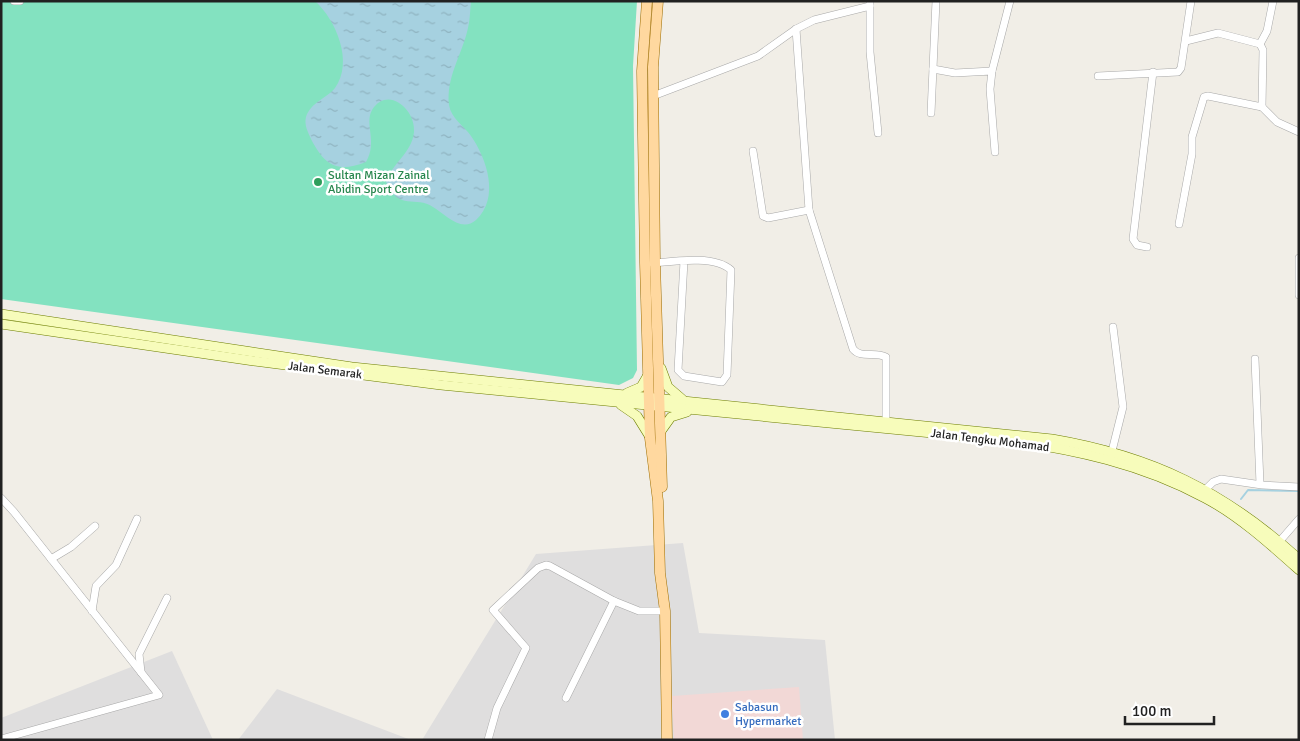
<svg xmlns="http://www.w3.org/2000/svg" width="1300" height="741" viewBox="0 0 1300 741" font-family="Signika,sans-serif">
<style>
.residential{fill:#dfdede}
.commercial{fill:#f2d8d6}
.pitch{fill:#83e2c0}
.water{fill:url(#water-ripples)}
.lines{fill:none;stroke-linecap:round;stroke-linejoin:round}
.stream{stroke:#a6d1e0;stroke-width:2}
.minor-casing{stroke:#a8a8a8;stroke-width:8}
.secondary-casing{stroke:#6d7e01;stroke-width:10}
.primary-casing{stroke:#9d6d00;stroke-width:11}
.minor{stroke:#fff;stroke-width:7}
.secondary{stroke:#f7fcbb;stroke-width:9}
.primary{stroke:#ffd89f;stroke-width:10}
.leisure-dot{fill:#2e9e5b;stroke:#fff;stroke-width:2}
.shop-dot{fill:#3f7fe0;stroke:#fff;stroke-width:2}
.labels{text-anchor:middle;stroke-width:5;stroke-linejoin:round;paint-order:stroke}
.leisure-label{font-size:12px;fill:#27864d;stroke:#fff;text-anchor:start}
.street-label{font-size:12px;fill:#212121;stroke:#fff}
.shop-label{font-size:12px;fill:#366cbe;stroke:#fff;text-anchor:start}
</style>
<defs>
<pattern id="water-ripples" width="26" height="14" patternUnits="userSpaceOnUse" patternTransform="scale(1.25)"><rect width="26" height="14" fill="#a6d1e0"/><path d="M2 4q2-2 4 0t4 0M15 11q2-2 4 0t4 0" fill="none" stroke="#8fb3c0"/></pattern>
</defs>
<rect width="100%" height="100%" fill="#f1eee7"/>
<!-- residential -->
<g class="residential">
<path d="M 683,543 L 699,633 L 825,640 L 835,740 L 422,740 L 536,554 Z"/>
<path d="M 172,651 L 213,740 L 1,740 L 1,718 Z"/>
<path d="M 277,689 L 411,740 L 238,740 Z"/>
</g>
<!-- commercial -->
<path class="commercial" d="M 799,687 L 803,740 L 674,740 L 672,696 Z"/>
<!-- pitch -->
<path class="pitch" d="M 1,1 L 637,1 L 633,66 L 637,370 L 633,378 L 619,385 L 1,299 Z"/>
<!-- water -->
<path class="water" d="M 315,1 L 471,1 C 470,11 470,22 467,32 C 461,56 446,78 449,105 C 451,118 464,126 471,136 C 487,159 500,198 476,220 C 461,233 445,214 433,207 C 416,195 399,212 386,182 C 392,163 412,153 414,132 C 416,110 388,85 372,110 C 364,124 378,142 366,162 C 337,173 325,166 311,139 C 308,132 304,125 306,117 C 311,102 326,99 335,88 C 354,62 336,20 315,1 Z"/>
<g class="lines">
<!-- stream -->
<path class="stream" d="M 1241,499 L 1248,490 L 1299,491"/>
<!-- minor casing -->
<g class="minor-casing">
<g id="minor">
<path d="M 14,1 L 20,1"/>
<path d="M 870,6 L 870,52 L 878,133"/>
<path d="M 796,29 L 809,210 L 853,349 C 861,359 875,351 886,357 L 886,421"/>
<path d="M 1186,41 L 1218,33 L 1260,44 L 1263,50 L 1262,107"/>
<path d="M 1260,44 L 1267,31 L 1273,1"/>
<path d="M 933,69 L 955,73 L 992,71 L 990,89 L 995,152"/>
<path d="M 992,71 L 1010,1"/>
<path d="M 1098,76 L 1178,72 L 1181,68 L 1191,1"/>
<path d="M 653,96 L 758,56 L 796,29 L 814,20 L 870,6 L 870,1"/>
<path d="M 931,113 L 936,1"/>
<path d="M 753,151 L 763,216 L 768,218 L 809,210"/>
<path d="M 1179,224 L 1192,154 L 1192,137 L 1204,97 L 1208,96 L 1262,107 L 1277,122 L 1299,132"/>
<path d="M 1147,247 L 1137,245 L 1133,239 L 1153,72"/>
<path d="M 1299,258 L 1299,295"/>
<path d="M 653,263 L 655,263 C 675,261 715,255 731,270 L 727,375 L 722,382 L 684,376 L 678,370 L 684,261"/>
<path d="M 1255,359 L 1260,484"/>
<path d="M 1112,451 L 1123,407 L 1113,327"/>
<path d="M 1206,489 L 1213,482 L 1221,479 L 1262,485 L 1299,487"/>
<path d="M 1,498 L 14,512 L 159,695 L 1,739"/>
<path d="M 1279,542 L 1299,519"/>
<path d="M 51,559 L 71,547 L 95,526"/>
<path d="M 92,611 L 96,586 L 116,565 L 137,519"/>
<path d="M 141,672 L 139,654 L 167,598"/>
<path d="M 566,698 L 614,601"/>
<path d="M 488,740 L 497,708 L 526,648 L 493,610 L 538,568 L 546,565 L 550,566 L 614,601 L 639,611 L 665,611"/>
</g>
</g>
<!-- secondary casing -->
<g class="secondary-casing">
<g id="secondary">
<path d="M 1,314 L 352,367 L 1052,439 C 1152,456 1224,491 1299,559"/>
<path d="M 1,324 L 254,361 L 441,385 L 1004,440 C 1074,449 1142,464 1205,498 C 1239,516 1270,544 1299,570"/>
<path d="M 661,368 L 668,387 L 682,399"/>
<path d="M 627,393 L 641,387 L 648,375"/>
<path d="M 621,405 L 637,416 L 650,437"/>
<path d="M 661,431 L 671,417 L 687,412"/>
</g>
</g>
<!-- primary casing -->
<g class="primary-casing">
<g id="primary">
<path d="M 647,1 L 642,71 L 645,263 L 650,438 L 658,501 L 660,573 L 665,611 L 667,740"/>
<path d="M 658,1 L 653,67 L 655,263 L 662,487"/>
</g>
</g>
<!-- minor -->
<use href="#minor" class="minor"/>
<!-- secondary -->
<use href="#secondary" class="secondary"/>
<!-- primary -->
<use href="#primary" class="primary"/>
</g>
<!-- markers -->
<circle class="leisure-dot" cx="318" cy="182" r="5"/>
<circle class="shop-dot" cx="725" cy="714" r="5"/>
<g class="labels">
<!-- leisure labels -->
<g class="leisure-label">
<text x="328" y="179">Sultan Mizan Zainal<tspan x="328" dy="14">Abidin Sport Centre</tspan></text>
</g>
<!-- street labels -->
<g class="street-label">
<text transform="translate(325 370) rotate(7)" y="4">Jalan Semarak</text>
<text transform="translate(990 440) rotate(7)" y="4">Jalan Tengku Mohamad</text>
</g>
<!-- shop labels -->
<g class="shop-label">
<text x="735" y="711">Sabasun<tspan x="735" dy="14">Hypermarket</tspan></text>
</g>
</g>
<!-- border -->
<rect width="1300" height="741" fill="none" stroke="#212121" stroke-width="5"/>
<!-- scale -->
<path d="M1125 716v8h89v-8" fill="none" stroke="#212121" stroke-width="2.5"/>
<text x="1132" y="716" font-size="15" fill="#212121" stroke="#ffffff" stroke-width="4" paint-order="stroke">100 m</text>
</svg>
